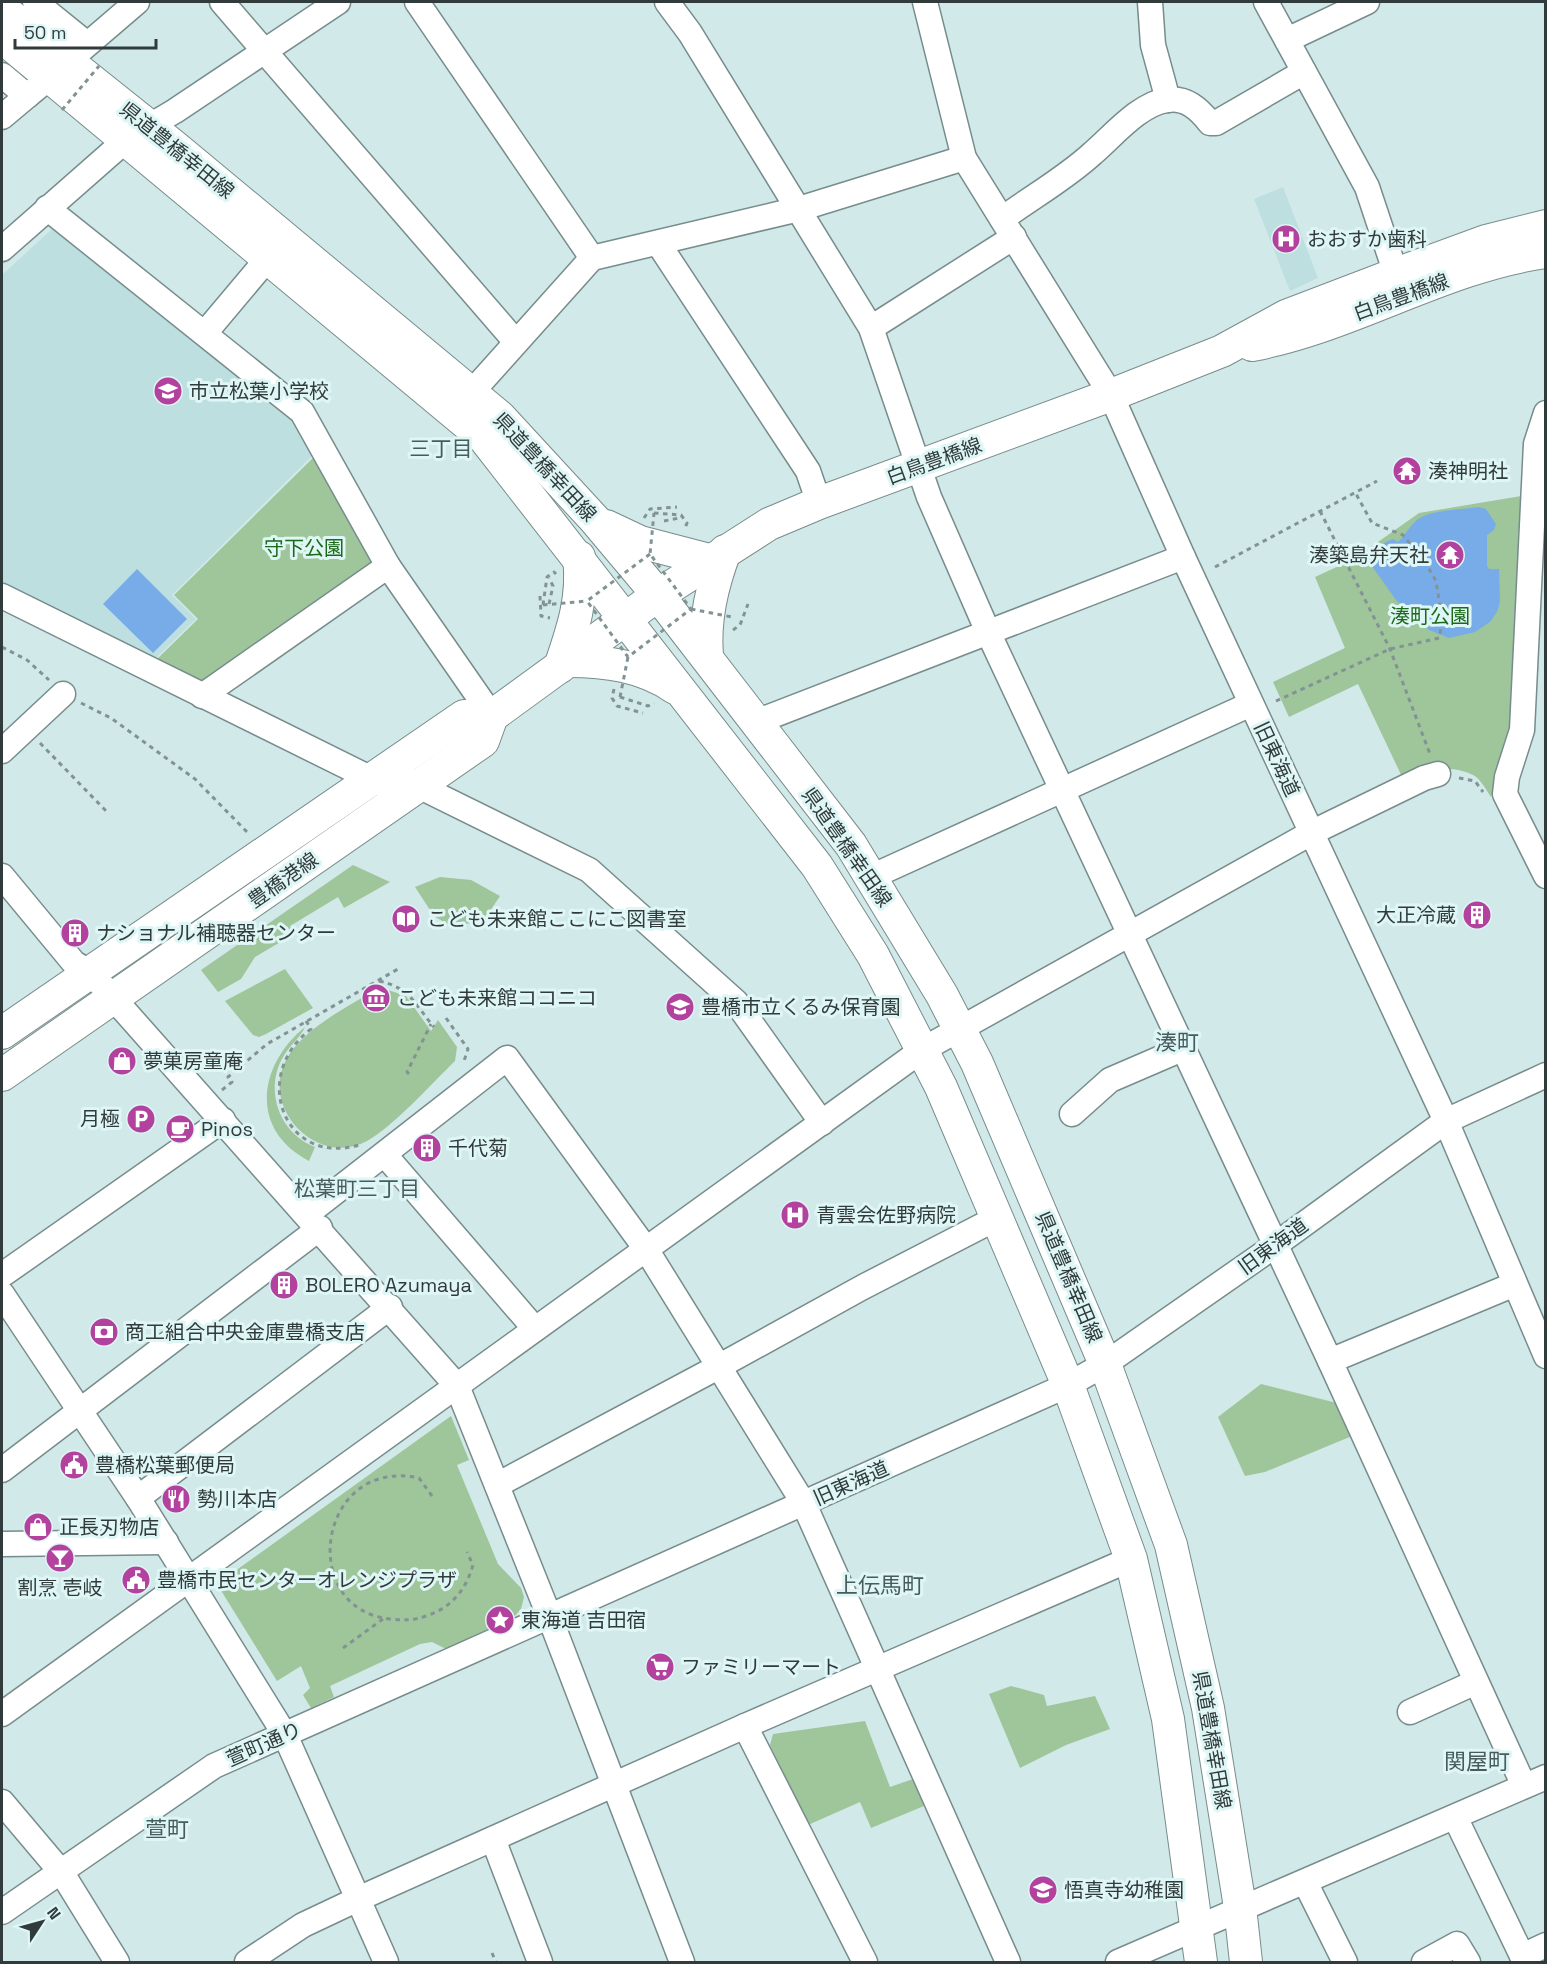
<svg xmlns="http://www.w3.org/2000/svg" width="1547" height="1964" viewBox="0 0 1547 1964" font-family="'Space Grotesk','Noto Sans JP',sans-serif">
<style>
.built{fill:#bedfdf}
.green{fill:#9fc59b}
.water{fill:#78ace9}
.lines{fill:none;stroke-linecap:round;stroke-linejoin:round}
.minor-casing{stroke:#778c8c;stroke-width:27}
.major-casing{stroke:#778c8c;stroke-width:34}
.path{stroke:#839393;stroke-width:3;stroke-dasharray:4.5 4.5;stroke-linecap:butt}
.minor{stroke:#fff;stroke-width:24}
.major{stroke:#fff;stroke-width:32}
.path-bridge{stroke:#839393;stroke-width:3;stroke-dasharray:4.5 4.5;stroke-linecap:butt}
.labels{text-anchor:middle;stroke-width:6;stroke-linejoin:round;paint-order:stroke}
.street-label{font-size:20px;fill:#323b3b;stroke:#dff6f6}
.poi-label{font-size:20px;fill:#323b3b;stroke:#dff6f6;text-anchor:start}
.park-label{font-size:20px;fill:#1c6919;stroke:#dff6f6}
.neighbourhood-label{font-size:21px;fill:#485c5d;stroke:#dff6f6}
.quarter-label{font-size:22px;fill:#485c5d;stroke:#dff6f6}
</style>
<rect width="100%" height="100%" fill="#d2e9e9"/>
<!-- built -->
<g class="built">
<path d="M 1283,187 L 1318,278 L 1290,291 L 1254,199 Z"/>
<path d="M 53,228 L 299,420 L 317,451 L 172,595 L 196,619 L 152,662 L 2,585 L 2,275 Z"/>
</g>
<!-- green -->
<g class="green">
<path d="M 318,453 L 378,559 L 203,690 L 153,663 L 198,619 L 174,595 Z"/>
<path d="M 1528,495 L 1513,717 L 1491,797 C 1487,791 1480,778 1473,775 C 1449,763 1427,771 1404,781 L 1358,684 L 1289,717 L 1273,682 L 1345,648 L 1315,577 L 1354,559 L 1419,513 Z"/>
<path d="M 353,865 L 390,882 L 344,908 L 338,897 L 290,926 L 294,934 L 255,957 L 241,979 L 218,992 L 201,970 Z"/>
<path d="M 440,877 L 471,880 L 500,896 L 484,920 L 457,926 L 449,925 L 434,916 L 415,887 Z"/>
<path d="M 285,969 L 313,1008 L 266,1034 L 259,1037 L 253,1035 L 225,1001 Z"/>
<path d="M 379,987 L 406,996 L 431,1031 L 438,1020 L 457,1047 L 455,1061 C 431,1084 395,1125 367,1141 C 317,1168 260,1108 286,1060 C 304,1027 349,1007 379,987 Z"/>
<path d="M 305,1027 C 301,1037 289,1046 283,1057 C 264,1090 279,1133 315,1147 L 309,1161 C 249,1130 258,1065 305,1027 Z"/>
<path d="M 1261,1384 L 1337,1403 L 1352,1436 L 1265,1472 L 1245,1476 L 1218,1417 Z"/>
<path d="M 451,1416 L 469,1460 L 457,1465 L 498,1564 L 521,1588 L 524,1597 L 521,1609 L 514,1617 L 446,1649 L 432,1642 L 420,1644 L 330,1686 L 334,1697 L 311,1708 L 303,1695 L 310,1688 L 301,1666 L 277,1681 L 217,1584 Z"/>
<path d="M 1011,1686 L 1044,1695 L 1047,1706 L 1095,1696 L 1110,1729 L 1066,1745 L 1020,1768 L 989,1694 Z"/>
<path d="M 865,1721 L 890,1787 L 913,1779 L 924,1806 L 871,1828 L 860,1802 L 808,1825 L 770,1745 L 773,1734 Z"/>
</g>
<!-- water -->
<g class="water">
<path d="M 1479,507 L 1486,509 L 1496,524 L 1494,530 L 1487,535 L 1487,566 L 1489,569 L 1499,569 L 1500,602 L 1497,612 L 1490,622 L 1475,632 L 1449,638 L 1429,630 L 1396,600 L 1369,562 L 1370,549 L 1393,539 L 1398,542 C 1406,535 1409,526 1417,520 C 1432,509 1461,510 1479,507 Z"/>
<path d="M 137,569 L 187,619 L 153,653 L 103,604 Z"/>
</g>
<g class="lines">
<!-- minor casing -->
<g class="minor-casing">
<g id="minor">
<path d="M 35,2 L 87,44"/>
<path d="M 222,2 L 515,341"/>
<path d="M 417,2 L 592,258"/>
<path d="M 667,2 L 690,33 L 871,328 L 929,497 L 988,632 L 1330,1361 L 1524,1786"/>
<path d="M 925,2 L 964,158 L 1111,395 L 1183,557 L 1446,1121 L 1546,1356"/>
<path d="M 1150,2 L 1153,45 L 1168,100"/>
<path d="M 1266,2 L 1367,187 L 1396,274"/>
<path d="M 1287,40 L 1367,2"/>
<path d="M 67,62 L 137,2"/>
<path d="M 2,75 L 27,96 L 50,77"/>
<path d="M 2,117 L 27,96"/>
<path d="M 47,208 L 302,412 L 388,566 L 492,716"/>
<path d="M 1002,219 C 1032,197 1066,178 1093,153 C 1113,136 1139,104 1167,100 C 1186,97 1199,109 1210,123 L 1216,123 L 1304,72"/>
<path d="M 658,243 L 808,471 L 819,503"/>
<path d="M 2,249 L 126,140 L 175,111 L 338,2"/>
<path d="M 871,328 L 1014,237"/>
<path d="M 205,333 L 268,258"/>
<path d="M 471,393 L 592,258 L 799,209 L 964,158"/>
<path d="M 1546,413 L 1536,444 L 1522,730 L 1507,777 L 1505,794 L 1546,876"/>
<path d="M 2,596 L 384,785"/>
<path d="M 202,696 L 388,566"/>
<path d="M 756,722 L 1183,557"/>
<path d="M 2,751 L 63,694"/>
<path d="M 388,771 L 589,870 L 736,1002 L 822,1123"/>
<path d="M 2,876 L 74,963 L 91,973 L 457,1386 L 550,1618 L 682,1962"/>
<path d="M 871,877 L 1251,704"/>
<path d="M 1072,1114 L 1110,1080 L 1182,1049"/>
<path d="M 385,1155 L 535,1329"/>
<path d="M 307,1214 L 507,1058 L 646,1249 L 804,1504 L 1008,1962"/>
<path d="M 2,1275 L 223,1120"/>
<path d="M 2,1294 L 138,1498 L 285,1735 L 386,1962"/>
<path d="M 1330,1361 L 1515,1284"/>
<path d="M 2,1470 L 320,1228"/>
<path d="M 497,1485 L 718,1367 L 863,1287 L 997,1218"/>
<path d="M 138,1498 L 390,1307"/>
<path d="M 2,1544 L 166,1542"/>
<path d="M 1410,1712 L 1476,1682"/>
<path d="M 2,1714 L 922,1050 L 1311,833 L 1424,778 L 1438,774"/>
<path d="M 745,1726 L 865,1962"/>
<path d="M 2,1802 L 62,1873 L 117,1962"/>
<path d="M 1455,1817 L 1525,1962"/>
<path d="M 493,1839 L 540,1962"/>
<path d="M 1305,1882 L 1345,1962"/>
<path d="M 2,1912 L 214,1766 L 1068,1385 L 1105,1364 L 1260,1256 L 1446,1121 L 1546,1075"/>
<path d="M 1522,1956 L 1546,1945"/>
<path d="M 247,1962 L 303,1925 L 358,1899 L 745,1726 L 1131,1559"/>
<path d="M 1118,1962 L 1546,1777"/>
<path d="M 1424,1962 L 1457,1944 L 1468,1962"/>
</g>
</g>
<!-- major casing -->
<g class="major-casing">
<g id="major">
<path d="M 2,9 L 175,147 L 500,417 L 595,520 L 658,595 L 851,845 L 942,995 L 977,1063 L 1105,1364 L 1171,1545 L 1208,1708 L 1240,1907 L 1246,1962"/>
<path d="M 2,37 L 484,438 L 817,866 L 873,955 L 941,1087 L 1068,1385 L 1131,1559 L 1168,1719 L 1201,1962"/>
<path d="M 1252,345 C 1353,326 1444,266 1546,252"/>
<path d="M 606,526 L 640,542 L 709,560"/>
<path d="M 707,656 C 704,619 712,586 725,551"/>
<path d="M 568,661 C 606,661 643,666 675,688"/>
<path d="M 560,667 C 573,629 584,597 579,557"/>
<path d="M 2,1033 L 464,716 L 492,716"/>
<path d="M 2,1075 L 483,741 L 492,716 L 658,595 L 769,524 L 819,503 L 1111,395 L 1222,351 L 1286,316 L 1396,274 L 1486,241 L 1546,226"/>
</g>
</g>
<!-- path -->
<g class="path">
<path d="M 1320,511 L 1390,649 L 1430,754"/>
<path d="M 654,513 L 681,515 L 687,523 L 685,528"/>
<path d="M 644,518 L 650,509 L 677,507"/>
<path d="M 664,521 L 679,518"/>
<path d="M 1215,567 L 1377,481"/>
<path d="M 540,596 L 541,616 L 550,618"/>
<path d="M 549,604 L 553,586 L 549,578"/>
<path d="M 543,605 L 547,577 L 554,572 L 556,574"/>
<path d="M 733,630 L 740,625 L 748,604"/>
<path d="M 2,647 L 27,660 L 49,680"/>
<path d="M 614,689 L 612,698 L 617,706 L 643,713"/>
<path d="M 620,697 L 648,706 L 654,703"/>
<path d="M 1276,701 L 1390,649 L 1439,638 L 1442,624 L 1440,606 L 1436,581 L 1428,567 L 1403,535 L 1372,523 L 1355,492"/>
<path d="M 81,703 L 111,718 L 195,779 L 249,834"/>
<path d="M 40,743 L 109,814"/>
<path d="M 1459,778 L 1475,781 L 1483,792"/>
<path d="M 379,981 C 411,988 415,1005 434,1027"/>
<path d="M 446,1018 L 468,1049 L 463,1064"/>
<path d="M 306,1021 L 311,1029 C 249,1076 285,1167 359,1145"/>
<path d="M 127,1058 L 133,1052"/>
<path d="M 409,1074 L 407,1072 L 431,1024"/>
<path d="M 222,1090 L 232,1082 L 228,1077 L 267,1044 L 398,969"/>
<path d="M 432,1496 L 419,1478 C 318,1456 296,1609 390,1619 C 403,1620 413,1621 426,1616 C 451,1608 466,1590 473,1565 L 467,1552"/>
<path d="M 343,1648 L 383,1619"/>
<path d="M 492,1953 L 496,1962"/>
</g>
<!-- minor -->
<use href="#minor" class="minor"/>
<!-- major -->
<use href="#major" class="major"/>
<!-- path-bridge -->
<g class="path-bridge">
<path d="M 62,110 L 99,66"/>
<path d="M 650,554 L 587,601 L 628,657 L 691,609 L 650,554 L 654,513"/>
<path d="M 543,605 L 587,601"/>
<path d="M 691,609 L 732,617"/>
<path d="M 620,697 L 628,657"/>
</g>
</g>
<!-- icons -->
<defs>
<g id="hospital-disc" transform="scale(1.5)"><circle r="9.5" fill="#b3429e" stroke="#dff6f6"/><path d="M-5-5h3v3.5h4V-5h3V5h-3V1.5h-4V5h-3Z" fill="#fff"/></g>
<g id="school-disc" transform="scale(1.5)"><circle r="9.5" fill="#b3429e" stroke="#dff6f6"/><path d="M0-5L7-2L0 1L-7-2ZM-4 1L0 2.5L4 1V4Q0 6-4 4Z" fill="#fff"/></g>
<g id="temple-disc" transform="scale(1.5)"><circle r="9.5" fill="#b3429e" stroke="#dff6f6"/><path d="M0-6L5-2H3V0L6.5 2.5H4V6H1.5V3h-3V6H-4V2.5H-6.5L-3 0V-2H-5Z" fill="#fff"/></g>
<g id="building-disc" transform="scale(1.5)"><circle r="9.5" fill="#b3429e" stroke="#dff6f6"/><path d="M-4-6H4V6H1V3H-1V6H-4ZM-2.5-4.3h1.7v1.8h-1.7ZM.8-4.3h1.7v1.8H.8ZM-2.5-1h1.7V.8h-1.7ZM.8-1h1.7V.8H.8Z" fill="#fff"/></g>
<g id="library-disc" transform="scale(1.5)"><circle r="9.5" fill="#b3429e" stroke="#dff6f6"/><path d="M-6-4Q-3-5.5-.7-3.5V5Q-3 3-6 4ZM6-4Q3-5.5 .7-3.5V5Q3 3 6 4Z" fill="#fff"/></g>
<g id="museum-disc" transform="scale(1.5)"><circle r="9.5" fill="#b3429e" stroke="#dff6f6"/><path d="M0-6L6-3V-2H-6V-3ZM-5-1h2V3h-2ZM-1-1h2V3h-2ZM3-1h2V3H3ZM-6 4H6V6H-6Z" fill="#fff"/></g>
<g id="shop-disc" transform="scale(1.5)"><circle r="9.5" fill="#b3429e" stroke="#dff6f6"/><path d="M-5-2.5h2.3a2.7 3.5 0 0 1 5.4 0H5L5.5 6h-11ZM-1.5-2.5h3a1.5 2.3 0 0 0-3 0Z" fill="#fff"/></g>
<g id="parking-disc" transform="scale(1.5)"><circle r="9.5" fill="#b3429e" stroke="#dff6f6"/><path d="M-3.5-5.5H1a3.5 3.5 0 0 1 0 7H-1V5.5H-3.5ZM-1-3.4V-.6H.8a1.4 1.4 0 0 0 0-2.8Z" fill="#fff"/></g>
<g id="cafe-disc" transform="scale(1.5)"><circle r="9.5" fill="#b3429e" stroke="#dff6f6"/><path d="M-5.5-4.5H6V0H3Q3 3.5 0 3.5H-2.5Q-5.5 3.5-5.5 0ZM3-3.2v2h1.7v-2ZM-6 4.5H4V6H-6Z" fill="#fff"/></g>
<g id="bank-disc" transform="scale(1.5)"><circle r="9.5" fill="#b3429e" stroke="#dff6f6"/><path d="M-6-4H6V4H-6ZM0-2.3a2.3 2.3 0 1 0 0 4.6a2.3 2.3 0 1 0 0-4.6Z" fill="#fff"/></g>
<g id="civic-disc" transform="scale(1.5)"><circle r="9.5" fill="#b3429e" stroke="#dff6f6"/><path d="M-.6-6.5H3V-4.5H.6V-3L4-1V1h2V6H-6V1h2V-1L-.6-3ZM-1.2 2.5V6h2.4V2.5Z" fill="#fff"/></g>
<g id="restaurant-disc" transform="scale(1.5)"><circle r="9.5" fill="#b3429e" stroke="#dff6f6"/><path d="M-5-6h1v4h1v-4h1v4h1v-4h1v5L-1.5 .5V6h-2V.5L-5-1ZM5-6V6H3V1.5H1.5Q1.5-4 5-6Z" fill="#fff"/></g>
<g id="bar-disc" transform="scale(1.5)"><circle r="9.5" fill="#b3429e" stroke="#dff6f6"/><path d="M-6-5H6L.8 .8V4.5H3.5V6h-7V4.5H-.8V.8Z" fill="#fff"/></g>
<g id="sight-disc" transform="scale(1.5)"><circle r="9.5" fill="#b3429e" stroke="#dff6f6"/><path d="M0-6L1.8-2.2L6-1.7L2.9 1.2L3.7 5.4L0 3.3L-3.7 5.4L-2.9 1.2L-6-1.7L-1.8-2.2Z" fill="#fff"/></g>
<g id="supermarket-disc" transform="scale(1.5)"><circle r="9.5" fill="#b3429e" stroke="#dff6f6"/><path d="M-6-5.5h2.5l.6 2H6L4.5 2H-2.5L-4.4-4H-6ZM-1.5 3.2a1.3 1.3 0 1 0 .1 0ZM3 3.2a1.3 1.3 0 1 0 .1 0Z" fill="#fff"/></g>
</defs>
<g fill-rule="evenodd">
<use href="#hospital-disc" x="1286" y="239"/>
<use href="#school-disc" x="168" y="391"/>
<use href="#temple-disc" x="1407" y="471"/>
<use href="#temple-disc" x="1450" y="555"/>
<use href="#building-disc" x="1477" y="915"/>
<use href="#library-disc" x="406" y="919"/>
<use href="#building-disc" x="75" y="933"/>
<use href="#museum-disc" x="376" y="998"/>
<use href="#school-disc" x="680" y="1007"/>
<use href="#shop-disc" x="122" y="1061"/>
<use href="#parking-disc" x="141" y="1119"/>
<use href="#cafe-disc" x="180" y="1129"/>
<use href="#building-disc" x="427" y="1148"/>
<use href="#hospital-disc" x="795" y="1215"/>
<use href="#building-disc" x="284" y="1285"/>
<use href="#bank-disc" x="104" y="1332"/>
<use href="#civic-disc" x="74" y="1465"/>
<use href="#restaurant-disc" x="176" y="1499"/>
<use href="#shop-disc" x="38" y="1527"/>
<use href="#bar-disc" x="60" y="1558"/>
<use href="#civic-disc" x="136" y="1580"/>
<use href="#sight-disc" x="500" y="1620"/>
<use href="#supermarket-disc" x="660" y="1667"/>
<use href="#school-disc" x="1043" y="1890"/>
</g>
<g class="labels">
<!-- street labels -->
<g class="street-label">
<text transform="translate(177 150) rotate(39)" y="7">県道豊橋幸田線</text>
<text transform="translate(1401 297) rotate(-20)" y="7">白鳥豊橋線</text>
<text transform="translate(934 461) rotate(-20)" y="7">白鳥豊橋線</text>
<text transform="translate(545 467) rotate(47)" y="7">県道豊橋幸田線</text>
<text transform="translate(1277 759) rotate(65)" y="7">旧東海道</text>
<text transform="translate(847 847) rotate(55)" y="7">県道豊橋幸田線</text>
<text transform="translate(283 880) rotate(-35)" y="7">豊橋港線</text>
<text transform="translate(1273 1246) rotate(-36)" y="7">旧東海道</text>
<text transform="translate(1069 1277) rotate(67)" y="7">県道豊橋幸田線</text>
<text transform="translate(851 1483) rotate(-24)" y="7">旧東海道</text>
<text transform="translate(1212 1740) rotate(80)" y="7">県道豊橋幸田線</text>
<text transform="translate(264 1744) rotate(-24)" y="7">萱町通り</text>
</g>
<!-- poi labels -->
<g class="poi-label">
<text x="1307" y="246">おおすか歯科</text>
<text x="189" y="398">市立松葉小学校</text>
<text x="1428" y="478">湊神明社</text>
<text x="1429" y="562" text-anchor="end">湊築島弁天社</text>
<text x="1456" y="922" text-anchor="end">大正冷蔵</text>
<text x="427" y="926">こども未来館ここにこ図書室</text>
<text x="96" y="940">ナショナル補聴器センター</text>
<text x="397" y="1005">こども未来館ココニコ</text>
<text x="701" y="1014">豊橋市立くるみ保育園</text>
<text x="143" y="1068">夢菓房童庵</text>
<text x="120" y="1126" text-anchor="end">月極</text>
<text x="201" y="1136">Pinos</text>
<text x="448" y="1155">千代菊</text>
<text x="816" y="1222">青雲会佐野病院</text>
<text x="305" y="1292">BOLERO Azumaya</text>
<text x="125" y="1339">商工組合中央金庫豊橋支店</text>
<text x="95" y="1472">豊橋松葉郵便局</text>
<text x="197" y="1506">勢川本店</text>
<text x="59" y="1534">正長刃物店</text>
<text x="157" y="1587">豊橋市民センターオレンジプラザ</text>
<text x="60" y="1595" text-anchor="middle">割烹 壱岐</text>
<text x="521" y="1627">東海道 吉田宿</text>
<text x="681" y="1674">ファミリーマート</text>
<text x="1064" y="1897">悟真寺幼稚園</text>
</g>
<!-- park labels -->
<g class="park-label">
<text x="304" y="555">守下公園</text>
<text x="1430" y="623">湊町公園</text>
</g>
<!-- neighbourhood labels -->
<g class="neighbourhood-label">
<text x="441" y="456">三丁目</text>
<text x="357" y="1196">松葉町三丁目</text>
</g>
<!-- quarter labels -->
<g class="quarter-label">
<text x="1177" y="1050">湊町</text>
<text x="880" y="1593">上伝馬町</text>
<text x="1477" y="1769">関屋町</text>
<text x="167" y="1837">萱町</text>
</g>
</g>
<!-- border -->
<rect width="1547" height="1964" fill="none" stroke="#323b3b" stroke-width="6"/>
<!-- north arrow -->
<g transform="translate(42 1922) rotate(54)" stroke="#dff6f6" stroke-width="4.5" paint-order="stroke">
<path d="M0-4.5L10 22L0 15L-10 22Z" fill="#323b3b"/>
<text y="-9" font-size="16" font-weight="bold" text-anchor="middle" fill="#323b3b">N</text>
</g>
<!-- scale -->
<path d="M15 39v9h141v-9" fill="none" stroke="#323b3b" stroke-width="3"/>
<text x="24" y="39" font-size="18" fill="#323b3b" stroke="#dff6f6" stroke-width="4.5" paint-order="stroke">50 m</text>
</svg>
